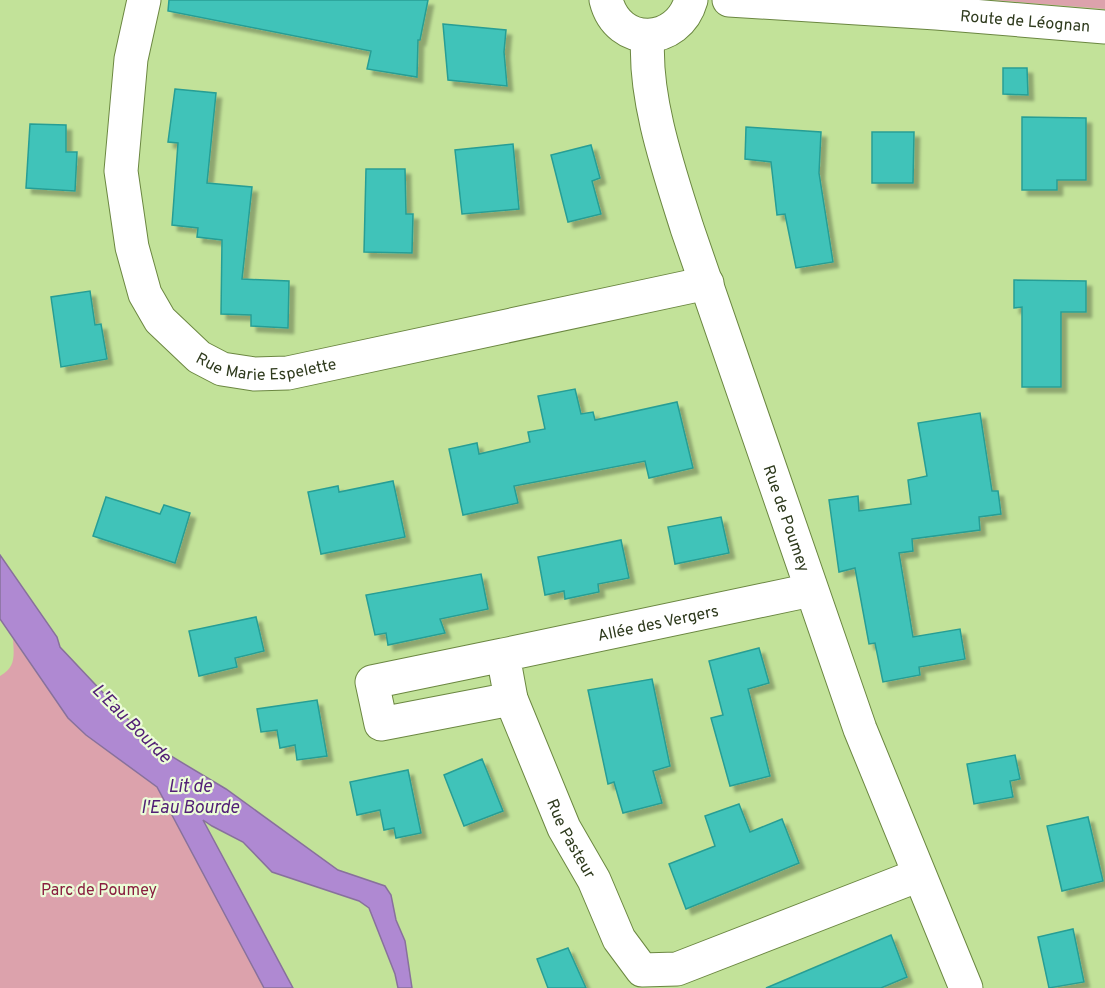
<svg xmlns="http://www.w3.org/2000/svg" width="1105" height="988" viewBox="0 0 1105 988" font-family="Overpass,sans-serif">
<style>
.green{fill:#dca2ac}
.water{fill:#af89d2;stroke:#88719c;stroke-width:1.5}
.building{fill:#41c3b9;stroke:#279e95;stroke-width:1.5;filter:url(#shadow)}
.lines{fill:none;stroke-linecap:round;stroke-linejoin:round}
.minor-casing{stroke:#6b8741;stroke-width:35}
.tertiary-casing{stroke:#6b8741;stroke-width:35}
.minor{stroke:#fff;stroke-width:33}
.tertiary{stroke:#fff;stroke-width:33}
.labels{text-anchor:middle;stroke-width:4.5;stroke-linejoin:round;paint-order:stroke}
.street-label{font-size:16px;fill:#2e3a1d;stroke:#ecfdd8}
.park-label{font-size:16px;fill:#881e3f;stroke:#ecfdd8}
.water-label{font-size:18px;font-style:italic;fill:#522076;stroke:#ecfdd8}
</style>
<defs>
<filter id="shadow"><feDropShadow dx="5.5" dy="5.5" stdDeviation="1.5" flood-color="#0004"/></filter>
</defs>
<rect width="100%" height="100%" fill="#c2e299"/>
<!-- green -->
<g class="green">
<path d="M 992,0 L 1105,0 L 1105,9 Z"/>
<path d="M 13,639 L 68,718 L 86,735 L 157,787 L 264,988 L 0,988 L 0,676 C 16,667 14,656 13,639 Z"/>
</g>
<!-- water -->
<path class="water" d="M 0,555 L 57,637 L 60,647 L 142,734 L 166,753 L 226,789 L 338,870 L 385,886 L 391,895 L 396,920 L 405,941 L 412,988 L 398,988 L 395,974 L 369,908 L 359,901 L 272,872 L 243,842 L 212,826 L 203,820 L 293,988 L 264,988 L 157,787 L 86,735 L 68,718 L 0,619 Z"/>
<!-- building -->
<g class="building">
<path d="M 169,0 L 428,0 L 420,40 L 418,40 L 417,77 L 367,69 L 371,51 L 168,11 Z"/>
<path d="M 443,24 L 506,30 L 504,52 L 507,86 L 448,80 Z"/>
<path d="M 1003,68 L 1027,68 L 1028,95 L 1003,94 Z"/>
<path d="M 175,89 L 216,93 L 207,183 L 252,187 L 242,279 L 289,281 L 288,328 L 251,326 L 251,315 L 221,314 L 222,240 L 197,237 L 198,228 L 172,225 L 178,143 L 168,142 Z"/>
<path d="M 1022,117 L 1086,118 L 1086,180 L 1057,180 L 1057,190 L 1022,190 Z"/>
<path d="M 30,124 L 66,125 L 66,152 L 77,152 L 75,191 L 26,188 Z"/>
<path d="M 746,127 L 821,132 L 819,173 L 833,262 L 796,268 L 785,214 L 777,215 L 771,162 L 745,159 Z"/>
<path d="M 872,132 L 914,132 L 913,183 L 872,183 Z"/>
<path d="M 513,144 L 519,209 L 462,214 L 455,150 Z"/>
<path d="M 591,145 L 600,178 L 592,181 L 601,214 L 568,222 L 551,155 Z"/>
<path d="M 366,169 L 405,169 L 406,214 L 413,214 L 412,253 L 364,252 Z"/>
<path d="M 1014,280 L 1086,281 L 1086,312 L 1061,312 L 1061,387 L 1022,387 L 1022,307 L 1014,308 Z"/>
<path d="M 90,291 L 95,325 L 101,324 L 107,359 L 61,367 L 51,297 Z"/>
<path d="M 575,389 L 581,414 L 593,412 L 595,420 L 677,402 L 693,468 L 649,478 L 645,461 L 514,486 L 518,503 L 463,515 L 449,449 L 477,443 L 479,454 L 530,442 L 528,432 L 545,429 L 538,396 Z"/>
<path d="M 980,413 L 992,491 L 998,491 L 1001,514 L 979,517 L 980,530 L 912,539 L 913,551 L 899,553 L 913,637 L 960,629 L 965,659 L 919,667 L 920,675 L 883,682 L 875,643 L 869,644 L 855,568 L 839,572 L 829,500 L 858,496 L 859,511 L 911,504 L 908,480 L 927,476 L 918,423 Z"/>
<path d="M 393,481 L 405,537 L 321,554 L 308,492 L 338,486 L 339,492 Z"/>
<path d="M 106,497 L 160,514 L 164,505 L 190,513 L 175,563 L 93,536 Z"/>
<path d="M 721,517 L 729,553 L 675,564 L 668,527 Z"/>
<path d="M 621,540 L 629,578 L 598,584 L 599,592 L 565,599 L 564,591 L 545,595 L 538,557 Z"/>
<path d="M 481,574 L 488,609 L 440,619 L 445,633 L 388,645 L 386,633 L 375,635 L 366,595 Z"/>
<path d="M 256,617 L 264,651 L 235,658 L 237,667 L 199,676 L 189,631 Z"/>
<path d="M 759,648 L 769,683 L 748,689 L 770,776 L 730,786 L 711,718 L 723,715 L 709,661 Z"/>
<path d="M 652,679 L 670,766 L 653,771 L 662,803 L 623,813 L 614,782 L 608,784 L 588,690 Z"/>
<path d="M 317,700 L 327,756 L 297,760 L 295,745 L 280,748 L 277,730 L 261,732 L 257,709 Z"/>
<path d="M 1015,755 L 1020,779 L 1010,781 L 1013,797 L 974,804 L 967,764 Z"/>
<path d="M 482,759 L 503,811 L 464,826 L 444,775 Z"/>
<path d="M 408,770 L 421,833 L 396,838 L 394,828 L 384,830 L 380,810 L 357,815 L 350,782 Z"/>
<path d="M 739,804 L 750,832 L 782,819 L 799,863 L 686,909 L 669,864 L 715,846 L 705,816 Z"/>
<path d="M 1088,817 L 1103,881 L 1062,891 L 1047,826 Z"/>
<path d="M 1073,929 L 1084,982 L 1049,988 L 1038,937 Z"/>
<path d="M 891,935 L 907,977 L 881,988 L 766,988 Z"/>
<path d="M 568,948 L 586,988 L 548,988 L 537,959 Z"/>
</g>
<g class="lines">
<!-- minor casing -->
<g class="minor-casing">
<g id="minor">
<path id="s1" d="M 144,0 L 131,59 L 121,171 L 132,247 L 145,294 L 160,320 L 199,357 L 222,369 L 254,374 L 288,373 L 707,283"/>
<path id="s2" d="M 503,655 L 372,682 L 381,724 L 511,699 L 503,655 L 811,590"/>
<path id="s3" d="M 511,699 L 564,828 L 594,880 L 619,939 L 642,970 L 677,969 L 919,875"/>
</g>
</g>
<!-- tertiary casing -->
<g class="tertiary-casing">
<g id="tertiary">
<path d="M 606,0 C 618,48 678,46 691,0"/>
<path id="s4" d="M 729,0 L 936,13 L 1105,27"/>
<path id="s5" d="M 648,36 C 643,96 669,171 687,228 L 860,729 L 966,988"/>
</g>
</g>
<!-- minor -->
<use href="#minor" class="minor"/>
<!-- tertiary -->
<use href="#tertiary" class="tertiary"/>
</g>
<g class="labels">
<!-- street labels -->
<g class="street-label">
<text dy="6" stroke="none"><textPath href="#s4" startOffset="297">Route de Léognan</textPath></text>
<text dy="6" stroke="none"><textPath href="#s1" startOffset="452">Rue Marie Espelette</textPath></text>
<text dy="6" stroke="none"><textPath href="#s5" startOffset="504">Rue de Poumey</textPath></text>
<text dy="6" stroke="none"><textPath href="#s2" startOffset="512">Allée des Vergers</textPath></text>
<text dy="6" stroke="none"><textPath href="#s3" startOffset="152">Rue Pasteur</textPath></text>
</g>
<!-- park labels -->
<g class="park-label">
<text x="99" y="895">Parc de Poumey</text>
</g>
<!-- water labels -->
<g class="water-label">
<text transform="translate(132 723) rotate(45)" y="6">L'Eau Bourde</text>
<text x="190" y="792">Lit de<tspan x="190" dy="21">l'Eau Bourde</tspan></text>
</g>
</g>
</svg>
